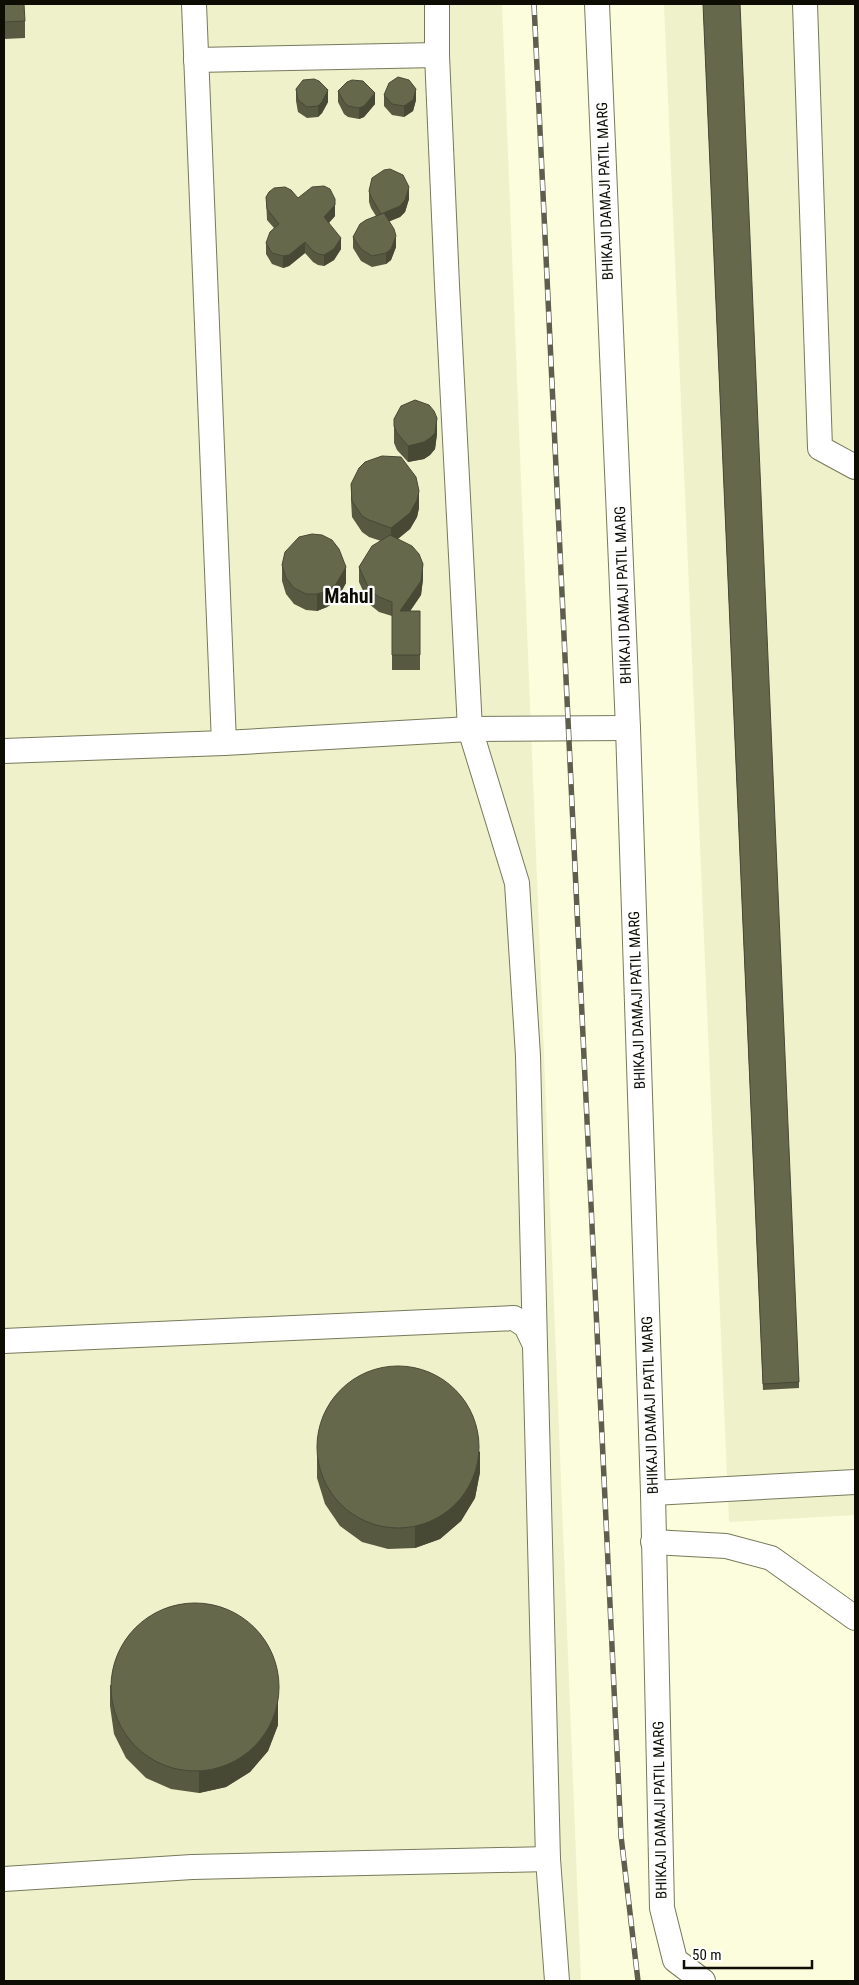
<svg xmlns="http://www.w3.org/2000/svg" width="859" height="1985" viewBox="0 0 859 1985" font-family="'Roboto Condensed',sans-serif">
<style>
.built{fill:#eff1ca}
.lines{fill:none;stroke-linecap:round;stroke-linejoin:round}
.minor-casing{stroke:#77795c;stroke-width:26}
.minor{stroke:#fff;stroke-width:24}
.rail-casing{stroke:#5e5e4e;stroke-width:5.5}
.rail{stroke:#fff;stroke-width:4;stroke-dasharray:11;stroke-linecap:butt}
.wall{fill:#585941}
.shaded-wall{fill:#474935}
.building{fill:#66684c;stroke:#474935}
.labels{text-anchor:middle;stroke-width:4.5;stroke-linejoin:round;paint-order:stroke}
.street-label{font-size:15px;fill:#0d0d04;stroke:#fff}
.district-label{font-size:20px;font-weight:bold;fill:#0d0d04;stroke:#fff}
</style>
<rect width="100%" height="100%" fill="#fbfddd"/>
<!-- built -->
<g class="built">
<path d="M 4,4 L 502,4 L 581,1981 L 4,1981 Z"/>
<path d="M 664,4 L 855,4 L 855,1515 L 729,1522 Z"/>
</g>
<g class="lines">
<!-- minor casing -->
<g class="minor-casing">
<g id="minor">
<path d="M 437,4 L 437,55 L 447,285 L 470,729 L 517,883 L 528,1056 L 535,1345"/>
<path d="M 597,4 L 628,728 L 653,1493 L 662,1908 L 675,1960 L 703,1981"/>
<path d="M 805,4 L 820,448 L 855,467"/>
<path d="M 196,60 L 437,55"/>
<path d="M 224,743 L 470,729 L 628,728"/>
<path d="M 4,751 L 224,743 L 194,4"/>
<path d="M 4,1341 L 514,1318 L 526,1326 L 535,1345 L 548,1859 L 557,1981"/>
<path d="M 653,1493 L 855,1482"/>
<path d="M 653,1542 L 726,1546 L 771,1558 L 855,1618"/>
<path d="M 4,1879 L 192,1867 L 548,1859"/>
</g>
</g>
<!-- minor -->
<use href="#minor" class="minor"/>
<!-- rail casing -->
<g class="rail-casing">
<path id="rail" d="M 534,4 L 621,1836 L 638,1981"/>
</g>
<!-- rail -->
<use href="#rail" class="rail"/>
</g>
<!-- wall -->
<g class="wall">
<path d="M 4,4 L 25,21 L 25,38 L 4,39 Z"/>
<path d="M 703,4 L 799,1382 L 799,1388 L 763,1390 Z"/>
<path d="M 296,89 L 328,102 L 322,113 L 318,117 L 307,118 L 298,112 L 296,101 Z"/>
<path d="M 338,91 L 375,104 L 364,117 L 359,119 L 348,117 L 344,114 L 338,102 Z"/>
<path d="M 384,95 L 416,100 L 413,111 L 404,117 L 392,115 L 384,106 Z"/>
<path d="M 369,191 L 409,199 L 405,212 L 400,217 L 389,221 L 396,247 L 391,260 L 386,264 L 372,267 L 361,261 L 353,248 L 353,237 L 376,216 L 371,208 L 369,202 Z"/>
<path d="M 266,197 L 298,198 L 335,210 L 335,216 L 329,223 L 341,249 L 334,260 L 324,266 L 318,265 L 313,262 L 305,253 L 289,266 L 283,268 L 272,264 L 266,254 L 266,243 L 274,228 L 267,220 Z"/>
<path d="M 394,419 L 437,434 L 435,449 L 430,455 L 424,459 L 408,462 L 397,450 L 394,443 Z"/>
<path d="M 351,484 L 419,508 L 417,517 L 410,529 L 398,539 L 423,579 L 421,595 L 410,611 L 420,611 L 420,670 L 392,670 L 392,616 L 379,612 L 369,604 L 359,582 L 359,567 L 381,541 L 369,537 L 362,532 L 352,517 L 351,500 Z"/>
<path d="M 282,565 L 346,583 L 336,601 L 327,607 L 317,611 L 306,610 L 294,604 L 286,594 L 282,581 Z"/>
<path d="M 317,1457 L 480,1472 L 475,1498 L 461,1521 L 440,1539 L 415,1548 L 388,1549 L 362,1542 L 340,1526 L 325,1504 L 317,1478 Z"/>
<path d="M 110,1685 L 278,1697 L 278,1725 L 268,1751 L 250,1772 L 226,1787 L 199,1793 L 171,1789 L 146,1778 L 126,1758 L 114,1734 L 110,1706 Z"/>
</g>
<!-- shaded-wall -->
<g class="shaded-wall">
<path d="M 416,89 L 416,100 L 413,111 L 404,117 L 404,106 Z"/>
<path d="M 328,90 L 328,102 L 322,113 L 318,117 L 318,106 Z"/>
<path d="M 375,93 L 375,104 L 364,117 L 359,119 L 359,108 Z"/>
<path d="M 409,187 L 409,199 L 405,212 L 400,217 L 381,225 L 381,214 Z"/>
<path d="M 335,199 L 335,216 L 324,228 L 324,217 Z"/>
<path d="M 396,236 L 396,247 L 391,260 L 386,264 L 386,253 Z"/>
<path d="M 341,238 L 341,249 L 334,260 L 324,266 L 324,255 Z"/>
<path d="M 305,242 L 305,253 L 289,266 L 283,268 L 283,256 Z"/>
<path d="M 437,418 L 437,434 L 435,449 L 430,455 L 424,459 L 408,462 L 408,446 Z"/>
<path d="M 419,491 L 419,508 L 417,517 L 410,529 L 391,544 L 391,528 Z"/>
<path d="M 423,564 L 423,579 L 421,595 L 400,626 L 400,611 Z"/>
<path d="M 346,567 L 346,583 L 336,601 L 327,607 L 317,611 L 317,594 Z"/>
<path d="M 480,1451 L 480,1472 L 475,1498 L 461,1521 L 440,1539 L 415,1548 L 415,1527 Z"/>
<path d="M 278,1676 L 278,1725 L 268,1751 L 250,1772 L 226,1787 L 199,1793 L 199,1771 Z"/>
</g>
<!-- building -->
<g class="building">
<path d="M 4,4 L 24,4 L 25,21 L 4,22 Z"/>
<path d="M 703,4 L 740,4 L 799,1382 L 763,1384 Z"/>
<path d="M 398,77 L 409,80 L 416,89 L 413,100 L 404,106 L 392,104 L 384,95 L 389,83 Z"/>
<path d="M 314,79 L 319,81 L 328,90 L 322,102 L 318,106 L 307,107 L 298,100 L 296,89 L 303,80 Z"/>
<path d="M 352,80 L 363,81 L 375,93 L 364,106 L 359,108 L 348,106 L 344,102 L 338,91 L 347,82 Z"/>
<path d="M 390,169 L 403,175 L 409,187 L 405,200 L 400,206 L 381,214 L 371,197 L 369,191 L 372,178 L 384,170 Z"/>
<path d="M 324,186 L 330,189 L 335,199 L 335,205 L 324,217 L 341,238 L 334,249 L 324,255 L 318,254 L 313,251 L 305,242 L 289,255 L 283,256 L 272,253 L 266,243 L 270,232 L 279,224 L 267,209 L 266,197 L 269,192 L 274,188 L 285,187 L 291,190 L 298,198 L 312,187 Z"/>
<path d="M 384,213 L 394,229 L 396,236 L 391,249 L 386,253 L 372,256 L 361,249 L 353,237 L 360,224 L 366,220 Z"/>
<path d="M 415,400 L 429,405 L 434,411 L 437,418 L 435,433 L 430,438 L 424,442 L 408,446 L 397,433 L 394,426 L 394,419 L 401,406 Z"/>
<path d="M 382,456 L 401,457 L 416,477 L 419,491 L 417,500 L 410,513 L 391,528 L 369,520 L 362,516 L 352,501 L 351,484 L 359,468 L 365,462 Z"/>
<path d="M 312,534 L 322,535 L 332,540 L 339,549 L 346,567 L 336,584 L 327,591 L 317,594 L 306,594 L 294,588 L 286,578 L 282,565 L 285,552 L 299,537 Z"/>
<path d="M 390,535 L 412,546 L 419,554 L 423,564 L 421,581 L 400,611 L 420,611 L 420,655 L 392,655 L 392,602 L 379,597 L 369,589 L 359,567 L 372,546 Z"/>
<circle cx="398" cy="1447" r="81"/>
<circle cx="195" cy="1687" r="84"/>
</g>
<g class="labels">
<!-- street labels -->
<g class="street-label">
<text transform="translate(605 191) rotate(-92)" y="5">BHIKAJI DAMAJI PATIL MARG</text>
<text transform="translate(623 595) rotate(-92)" y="5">BHIKAJI DAMAJI PATIL MARG</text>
<text transform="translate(637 1000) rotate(-92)" y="5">BHIKAJI DAMAJI PATIL MARG</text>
<text transform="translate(650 1405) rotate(-92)" y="5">BHIKAJI DAMAJI PATIL MARG</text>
<text transform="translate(660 1810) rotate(-91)" y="5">BHIKAJI DAMAJI PATIL MARG</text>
</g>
<!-- district labels -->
<g class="district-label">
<text x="349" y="603">Mahul</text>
</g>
</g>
<!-- border -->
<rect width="859" height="1985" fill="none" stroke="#0d0d04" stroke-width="10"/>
<!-- scale -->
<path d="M684 1960v8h128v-8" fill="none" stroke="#0d0d04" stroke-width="2.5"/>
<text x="692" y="1960" font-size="15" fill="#0d0d04" stroke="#ffffff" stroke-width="4" paint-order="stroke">50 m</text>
</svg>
